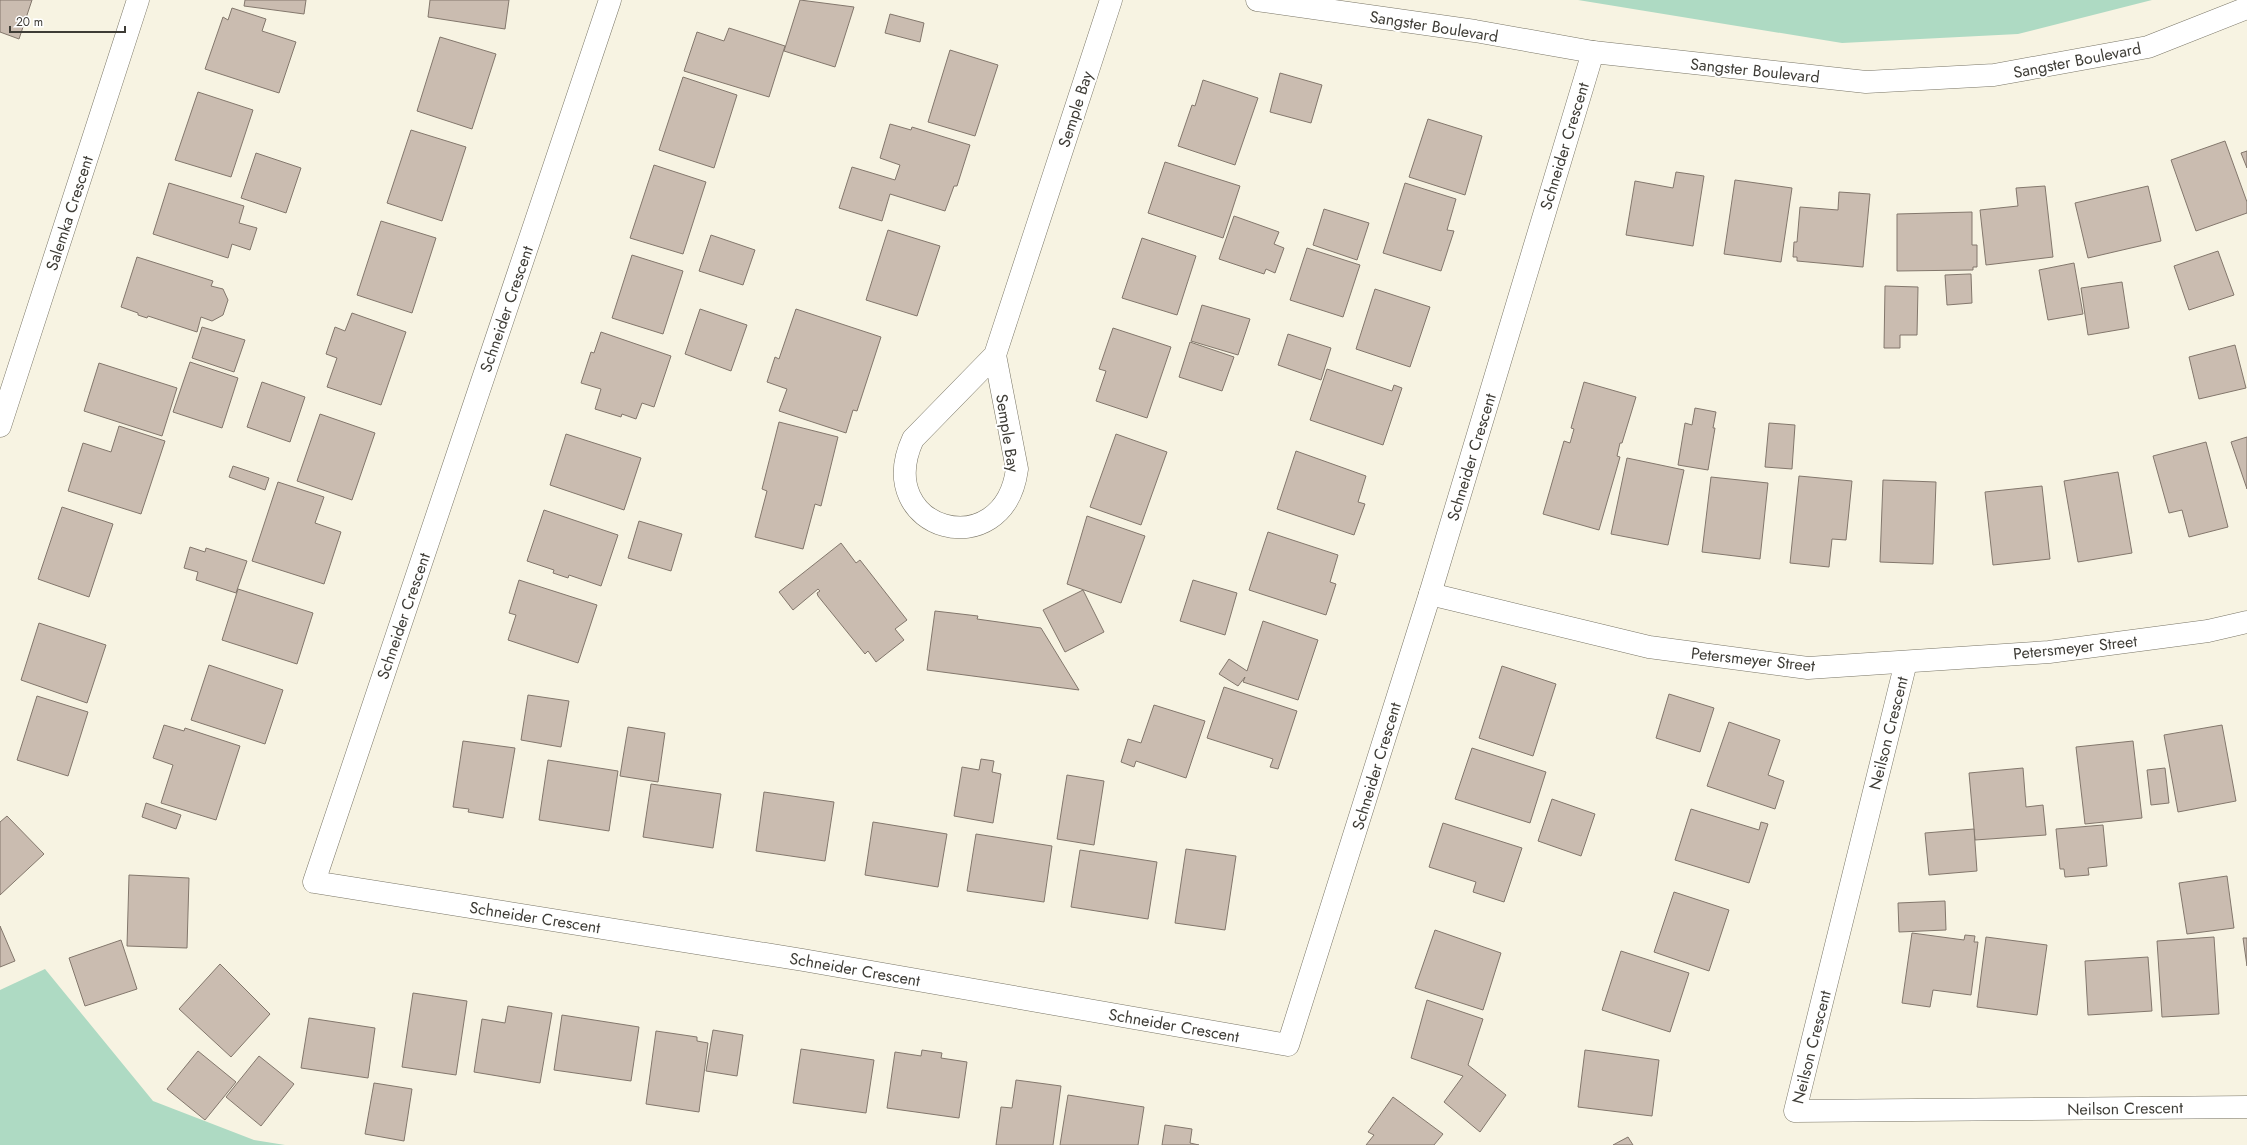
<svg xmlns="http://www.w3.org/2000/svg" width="2247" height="1145" viewBox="0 0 2247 1145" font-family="Jost,sans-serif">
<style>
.green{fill:#aedac3}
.building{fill:#cabcb0;stroke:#83776c}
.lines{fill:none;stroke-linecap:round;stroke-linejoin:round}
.minor-casing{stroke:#797566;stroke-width:23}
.tertiary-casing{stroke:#797566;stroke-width:23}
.minor{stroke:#fff;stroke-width:22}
.tertiary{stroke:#fff;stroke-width:22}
.labels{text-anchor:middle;stroke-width:4;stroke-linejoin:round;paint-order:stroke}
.street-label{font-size:16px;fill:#3e3c36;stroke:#fff}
</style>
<rect width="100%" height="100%" fill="#f7f3e2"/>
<!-- green -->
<g class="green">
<path d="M 1578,0 L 2152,0 L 2018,34 L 1842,43 Z"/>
<path d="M 45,969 L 153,1101 L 254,1140 L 285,1145 L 0,1145 L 0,990 Z"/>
</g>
<!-- building -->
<g class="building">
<path d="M 0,0 L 32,0 L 19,39 L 0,32 Z"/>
<path d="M 245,0 L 306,0 L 304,14 L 244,6 Z"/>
<path d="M 430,0 L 509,0 L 505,29 L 428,17 Z"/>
<path d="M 800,0 L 854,7 L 835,67 L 784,51 Z"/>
<path d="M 232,8 L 266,19 L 262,31 L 296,42 L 279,93 L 205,69 L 223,17 L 228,20 Z"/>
<path d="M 890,14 L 924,23 L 920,42 L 885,33 Z"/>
<path d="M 729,28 L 785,46 L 769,97 L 684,71 L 697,32 L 724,41 Z"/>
<path d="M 440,37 L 496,54 L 472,129 L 417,111 Z"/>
<path d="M 950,50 L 998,65 L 975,136 L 928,122 Z"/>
<path d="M 1280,73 L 1322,85 L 1311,123 L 1270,112 Z"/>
<path d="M 683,77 L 737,95 L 714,168 L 659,150 Z"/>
<path d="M 1203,80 L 1258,98 L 1235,165 L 1178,146 L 1192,105 L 1195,106 Z"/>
<path d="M 198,92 L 253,110 L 231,177 L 175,160 Z"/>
<path d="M 1428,119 L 1482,136 L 1465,195 L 1409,177 Z"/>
<path d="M 890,124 L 911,130 L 912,127 L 970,145 L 957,186 L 954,186 L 945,211 L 890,194 L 882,221 L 839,208 L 852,167 L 895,180 L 900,165 L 880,158 Z"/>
<path d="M 411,130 L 466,147 L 442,221 L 387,203 Z"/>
<path d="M 2225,141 L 2247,202 L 2247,213 L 2196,231 L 2171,160 Z"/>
<path d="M 2247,151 L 2247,168 L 2241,153 Z"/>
<path d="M 256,153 L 301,168 L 286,213 L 241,198 Z"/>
<path d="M 1165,162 L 1240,186 L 1223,238 L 1148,213 Z"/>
<path d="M 654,165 L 706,182 L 683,254 L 630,238 Z"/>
<path d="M 1676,172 L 1704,176 L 1693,246 L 1626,235 L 1635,181 L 1673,188 Z"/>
<path d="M 1735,180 L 1792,188 L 1781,262 L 1724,254 Z"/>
<path d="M 169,183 L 244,206 L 239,223 L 257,228 L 250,250 L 232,244 L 228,258 L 153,234 Z"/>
<path d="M 1405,183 L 1456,199 L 1447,230 L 1454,231 L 1441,271 L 1383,253 Z"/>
<path d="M 2045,186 L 2053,257 L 1986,265 L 1980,210 L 2018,206 L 2016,188 Z"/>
<path d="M 2148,186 L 2161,241 L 2088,258 L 2075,203 Z"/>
<path d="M 1839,192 L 1870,194 L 1863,267 L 1797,261 L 1797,257 L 1793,257 L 1794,242 L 1797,242 L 1800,207 L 1838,210 Z"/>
<path d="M 1324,209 L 1369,223 L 1357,260 L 1313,245 Z"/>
<path d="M 1972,212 L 1972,245 L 1977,245 L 1977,267 L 1973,267 L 1973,270 L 1897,271 L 1897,214 Z"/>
<path d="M 1234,216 L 1279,232 L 1274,244 L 1284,248 L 1275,273 L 1266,269 L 1264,274 L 1219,259 Z"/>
<path d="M 381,221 L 436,238 L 412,313 L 357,295 Z"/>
<path d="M 888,230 L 940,246 L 917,316 L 866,300 Z"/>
<path d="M 711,235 L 755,250 L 743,285 L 699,271 Z"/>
<path d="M 1142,238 L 1196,256 L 1177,315 L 1122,298 Z"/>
<path d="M 1307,248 L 1360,265 L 1343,317 L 1290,300 Z"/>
<path d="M 2218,251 L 2234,295 L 2189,310 L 2174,266 Z"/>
<path d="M 632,255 L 683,271 L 663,334 L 612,318 Z"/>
<path d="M 137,257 L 213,281 L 211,286 L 223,289 L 228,300 L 223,315 L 212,321 L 201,317 L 197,332 L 148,316 L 147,318 L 138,315 L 138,313 L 121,307 Z"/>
<path d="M 2074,263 L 2083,314 L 2048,320 L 2039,270 Z"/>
<path d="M 1969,274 L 1971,274 L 1972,303 L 1947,305 L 1945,275 Z"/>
<path d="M 2122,282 L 2129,328 L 2088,335 L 2081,288 Z"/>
<path d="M 1885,286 L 1918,287 L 1917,335 L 1900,335 L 1900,348 L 1884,348 Z"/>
<path d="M 1375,289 L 1430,307 L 1410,367 L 1356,349 Z"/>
<path d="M 1202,305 L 1250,319 L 1238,355 L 1191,341 Z"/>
<path d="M 700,309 L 747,325 L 731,371 L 685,354 Z"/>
<path d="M 796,309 L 881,337 L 857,411 L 853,410 L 846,433 L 779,411 L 787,389 L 767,382 L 775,357 L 779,359 Z"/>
<path d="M 352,313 L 406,332 L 381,405 L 327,387 L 337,358 L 326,354 L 335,327 L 345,331 Z"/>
<path d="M 202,327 L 245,340 L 234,372 L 192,358 Z"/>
<path d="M 1113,328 L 1171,347 L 1147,418 L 1096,401 L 1106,371 L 1099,369 Z"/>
<path d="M 601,332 L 671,356 L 654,407 L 642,403 L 636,419 L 622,414 L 621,417 L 595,409 L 601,389 L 581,383 L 591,352 L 594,353 Z"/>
<path d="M 1288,334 L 1331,348 L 1321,380 L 1278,365 Z"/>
<path d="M 1190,342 L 1234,357 L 1222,391 L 1179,377 Z"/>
<path d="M 2235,345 L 2246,388 L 2199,399 L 2189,357 Z"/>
<path d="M 190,362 L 238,378 L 222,428 L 173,412 Z"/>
<path d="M 99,363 L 177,388 L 162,436 L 84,411 Z"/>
<path d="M 1327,369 L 1392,391 L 1394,385 L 1402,388 L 1383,445 L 1310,420 Z"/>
<path d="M 262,382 L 305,397 L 290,442 L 247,427 Z"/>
<path d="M 1584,382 L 1636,397 L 1622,443 L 1620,443 L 1617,456 L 1620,457 L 1599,530 L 1543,514 L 1564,441 L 1570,443 L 1574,429 L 1571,428 Z"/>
<path d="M 1695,408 L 1716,412 L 1713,428 L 1715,428 L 1708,470 L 1678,465 L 1685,423 L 1692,425 Z"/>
<path d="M 320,414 L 375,433 L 352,500 L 297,481 Z"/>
<path d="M 779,422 L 838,437 L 821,506 L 815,504 L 803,549 L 755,537 L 767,491 L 762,489 Z"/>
<path d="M 1769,423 L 1795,425 L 1792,469 L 1765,467 Z"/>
<path d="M 119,426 L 165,441 L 141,514 L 68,491 L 83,443 L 111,452 Z"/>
<path d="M 566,434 L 641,458 L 624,510 L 550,485 Z"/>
<path d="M 1116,434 L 1167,452 L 1141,525 L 1090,507 Z"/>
<path d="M 2247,437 L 2247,489 L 2231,442 Z"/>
<path d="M 2206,442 L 2228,527 L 2189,537 L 2182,510 L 2169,513 L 2153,456 Z"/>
<path d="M 1296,451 L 1366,476 L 1358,502 L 1365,504 L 1354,535 L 1277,509 Z"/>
<path d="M 1627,458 L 1684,470 L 1668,545 L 1611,534 Z"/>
<path d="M 233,466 L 269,478 L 265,490 L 229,477 Z"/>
<path d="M 2118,472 L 2132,553 L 2078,562 L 2064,481 Z"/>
<path d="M 1799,476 L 1852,481 L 1846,540 L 1832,539 L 1829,567 L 1790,563 Z"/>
<path d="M 1711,477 L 1768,483 L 1760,559 L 1702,552 Z"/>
<path d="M 1883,480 L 1936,482 L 1933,564 L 1880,562 Z"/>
<path d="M 278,482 L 324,497 L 315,523 L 341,532 L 324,584 L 252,561 Z"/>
<path d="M 2042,486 L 2050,559 L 1993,565 L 1985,492 Z"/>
<path d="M 62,507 L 113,524 L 89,597 L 38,579 Z"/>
<path d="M 544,510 L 618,535 L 601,586 L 569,575 L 568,578 L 553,573 L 554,570 L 527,561 Z"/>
<path d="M 1087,516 L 1145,536 L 1121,603 L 1067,584 Z"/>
<path d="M 639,521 L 682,534 L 671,571 L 628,558 Z"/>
<path d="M 1268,532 L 1338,555 L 1330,582 L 1336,584 L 1326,615 L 1249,590 Z"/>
<path d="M 841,543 L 856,563 L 860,560 L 907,620 L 895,629 L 904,640 L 876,662 L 868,651 L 865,654 L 818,596 L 817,593 L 820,591 L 818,589 L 793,610 L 779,592 Z"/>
<path d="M 190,547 L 205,552 L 206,548 L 247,561 L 236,593 L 196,580 L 198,572 L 184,568 Z"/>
<path d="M 519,580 L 597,605 L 578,663 L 508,640 L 516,615 L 509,613 Z"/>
<path d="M 1193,580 L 1237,593 L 1225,635 L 1180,621 Z"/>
<path d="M 238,589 L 313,613 L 297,664 L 222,640 Z"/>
<path d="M 1083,590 L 1104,632 L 1065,652 L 1043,610 Z"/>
<path d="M 935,611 L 978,616 L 977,619 L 1041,628 L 1079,690 L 927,670 Z"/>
<path d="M 1263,621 L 1318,640 L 1298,700 L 1243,682 L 1245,677 L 1238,686 L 1219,674 L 1229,659 L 1247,671 Z"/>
<path d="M 39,623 L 106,645 L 87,703 L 21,680 Z"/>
<path d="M 209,665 L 283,690 L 265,744 L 191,720 Z"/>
<path d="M 1502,666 L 1556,684 L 1533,756 L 1479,738 Z"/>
<path d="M 1224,687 L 1297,711 L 1278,769 L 1270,767 L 1273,759 L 1207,738 Z"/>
<path d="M 1669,694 L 1714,708 L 1700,752 L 1656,738 Z"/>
<path d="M 528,695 L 569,701 L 561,747 L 521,740 Z"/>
<path d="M 37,696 L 88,712 L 68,776 L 17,760 Z"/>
<path d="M 1154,705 L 1205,721 L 1186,778 L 1136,761 L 1134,767 L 1121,762 L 1128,739 L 1141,743 Z"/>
<path d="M 1729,722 L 1780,740 L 1768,775 L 1784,781 L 1775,809 L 1707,786 Z"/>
<path d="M 164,725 L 184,731 L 185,728 L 240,746 L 216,820 L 161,803 L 173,765 L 153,758 Z"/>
<path d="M 2222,725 L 2236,801 L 2178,812 L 2164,735 Z"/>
<path d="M 628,727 L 665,733 L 658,782 L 620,776 Z"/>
<path d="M 463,741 L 515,748 L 503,818 L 468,812 L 469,809 L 453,807 Z"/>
<path d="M 2133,741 L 2142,818 L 2085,824 L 2076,747 Z"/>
<path d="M 1472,748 L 1546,772 L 1530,823 L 1455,799 Z"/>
<path d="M 981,759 L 994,761 L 992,772 L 1001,774 L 993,823 L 954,816 L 962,767 L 979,770 Z"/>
<path d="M 548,760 L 618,771 L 609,831 L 539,820 Z"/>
<path d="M 2023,768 L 2026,807 L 2043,805 L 2046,835 L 1975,840 L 1969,773 Z"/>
<path d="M 2165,768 L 2169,803 L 2151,805 L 2147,770 Z"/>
<path d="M 1067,775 L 1104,781 L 1094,845 L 1057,839 Z"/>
<path d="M 651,784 L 721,794 L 713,848 L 643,837 Z"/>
<path d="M 764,792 L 834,802 L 825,861 L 756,851 Z"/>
<path d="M 1552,799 L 1595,814 L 1581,856 L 1538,841 Z"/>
<path d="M 146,803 L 181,815 L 176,829 L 142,817 Z"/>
<path d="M 1691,809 L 1759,830 L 1761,822 L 1768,824 L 1749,883 L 1675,860 Z"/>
<path d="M 7,816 L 44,854 L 0,895 L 0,822 Z"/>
<path d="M 873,822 L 947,834 L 938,887 L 865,875 Z"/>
<path d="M 1443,823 L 1522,848 L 1504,902 L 1473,892 L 1476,882 L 1429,867 Z"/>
<path d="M 2103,825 L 2107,866 L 2088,868 L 2089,875 L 2065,877 L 2064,869 L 2060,869 L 2056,829 Z"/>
<path d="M 1974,829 L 1977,871 L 1929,875 L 1925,833 Z"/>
<path d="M 976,834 L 1052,846 L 1044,902 L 967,891 Z"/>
<path d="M 1186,849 L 1236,856 L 1225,930 L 1175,923 Z"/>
<path d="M 1080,850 L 1157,862 L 1148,919 L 1071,907 Z"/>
<path d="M 129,875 L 189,878 L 187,948 L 127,946 Z"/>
<path d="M 2227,876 L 2234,928 L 2187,934 L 2179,883 Z"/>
<path d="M 1674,892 L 1729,910 L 1709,971 L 1654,952 Z"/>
<path d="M 1945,901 L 1946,930 L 1899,932 L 1898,903 Z"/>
<path d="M 0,926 L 15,961 L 0,967 Z"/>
<path d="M 1435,930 L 1501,953 L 1483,1010 L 1415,988 Z"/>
<path d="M 1912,933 L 1964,940 L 1965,935 L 1975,936 L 1974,942 L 1978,942 L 1971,995 L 1933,990 L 1930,1007 L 1902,1003 Z"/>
<path d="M 1986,937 L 2047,945 L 2037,1015 L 1977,1007 Z"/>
<path d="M 2214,937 L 2219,1014 L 2162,1017 L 2157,941 Z"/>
<path d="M 2243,938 L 2247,938 L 2247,966 Z"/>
<path d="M 121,940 L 137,989 L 85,1006 L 69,958 Z"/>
<path d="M 1621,951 L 1689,973 L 1670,1032 L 1602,1010 Z"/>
<path d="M 2148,957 L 2152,1011 L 2088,1015 L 2085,961 Z"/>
<path d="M 220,964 L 270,1014 L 231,1057 L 179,1009 Z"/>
<path d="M 413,993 L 467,1001 L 456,1075 L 402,1067 Z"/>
<path d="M 1427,1000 L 1483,1019 L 1468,1065 L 1506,1095 L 1480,1132 L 1444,1102 L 1463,1076 L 1411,1058 Z"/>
<path d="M 508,1006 L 552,1013 L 540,1083 L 474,1072 L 482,1019 L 505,1023 Z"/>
<path d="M 562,1015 L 639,1027 L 631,1081 L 554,1070 Z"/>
<path d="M 309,1018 L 375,1028 L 368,1078 L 301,1068 Z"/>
<path d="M 713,1030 L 743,1035 L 737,1076 L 706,1071 Z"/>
<path d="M 656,1031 L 697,1037 L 697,1041 L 708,1043 L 699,1112 L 646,1104 Z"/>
<path d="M 801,1049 L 874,1060 L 866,1113 L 793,1103 Z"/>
<path d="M 922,1050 L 942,1053 L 941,1058 L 967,1062 L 959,1118 L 887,1108 L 895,1052 L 921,1056 Z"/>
<path d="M 1585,1050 L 1659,1060 L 1652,1116 L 1578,1107 Z"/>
<path d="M 198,1051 L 236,1082 L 205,1120 L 167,1089 Z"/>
<path d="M 259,1056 L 294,1084 L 261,1126 L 226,1097 Z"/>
<path d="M 1016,1080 L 1061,1086 L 1053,1145 L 996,1145 L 1001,1107 L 1012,1108 Z"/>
<path d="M 374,1083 L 412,1089 L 404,1141 L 365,1134 Z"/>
<path d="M 1068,1095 L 1144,1107 L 1138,1145 L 1060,1145 Z"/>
<path d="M 1393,1097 L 1443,1134 L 1434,1145 L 1366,1145 L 1374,1135 L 1368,1132 Z"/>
<path d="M 1165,1125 L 1192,1129 L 1190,1143 L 1199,1145 L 1162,1145 Z"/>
<path d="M 1628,1137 L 1633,1145 L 1613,1145 Z"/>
</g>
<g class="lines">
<!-- minor casing -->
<g class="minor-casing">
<g id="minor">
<path d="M 610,0 L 314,882 L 803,960 L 1288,1045 L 1430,594 L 1593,52"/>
<path d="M 995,355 L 1017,469 C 1004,567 871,531 913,439 L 995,355 L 1111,0"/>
<path d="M 0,426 L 138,0"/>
<path d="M 1430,594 L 1649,647 L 1808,668 L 2049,652 L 2208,631 L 2247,622"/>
<path d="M 1906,662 L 1795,1111 L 2247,1107"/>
</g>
</g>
<!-- tertiary casing -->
<g class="tertiary-casing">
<path id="tertiary" d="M 1257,0 L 1475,31 L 1593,52 L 1866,82 L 1994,75 L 2148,47 L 2247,8"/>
</g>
<!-- minor -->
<use href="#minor" class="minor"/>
<!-- tertiary -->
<use href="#tertiary" class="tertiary"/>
</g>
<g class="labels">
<!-- street labels -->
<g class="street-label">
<text transform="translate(1434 26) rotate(9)" y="6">Sangster Boulevard</text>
<text transform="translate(2077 60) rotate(-11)" y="6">Sangster Boulevard</text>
<text transform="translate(1755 70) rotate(6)" y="6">Sangster Boulevard</text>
<text transform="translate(1075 109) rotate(-72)" y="6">Semple Bay</text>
<text transform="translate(1564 146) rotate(-73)" y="6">Schneider Crescent</text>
<text transform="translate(69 213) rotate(-72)" y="6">Salemka Crescent</text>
<text transform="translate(506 309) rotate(-71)" y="6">Schneider Crescent</text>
<text transform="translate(1008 433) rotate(81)" y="6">Semple Bay</text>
<text transform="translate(1471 457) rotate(-73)" y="6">Schneider Crescent</text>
<text transform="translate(403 616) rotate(-71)" y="6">Schneider Crescent</text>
<text transform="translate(2075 647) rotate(-6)" y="6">Petersmeyer Street</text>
<text transform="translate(1753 659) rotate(6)" y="6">Petersmeyer Street</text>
<text transform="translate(1888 733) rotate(-76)" y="6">Neilson Crescent</text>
<text transform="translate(1376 766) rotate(-73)" y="6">Schneider Crescent</text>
<text transform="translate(535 917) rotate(9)" y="6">Schneider Crescent</text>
<text transform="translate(855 969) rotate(10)" y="6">Schneider Crescent</text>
<text transform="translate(1174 1025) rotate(10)" y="6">Schneider Crescent</text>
<text transform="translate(1811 1047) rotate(-76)" y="6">Neilson Crescent</text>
<text transform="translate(2125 1108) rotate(-1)" y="6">Neilson Crescent</text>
</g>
</g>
<!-- scale -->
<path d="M10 26v6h115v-6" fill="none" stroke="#3e3c36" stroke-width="2"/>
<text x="16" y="26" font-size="12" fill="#3e3c36" stroke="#ffffff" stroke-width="3" paint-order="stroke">20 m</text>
</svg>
